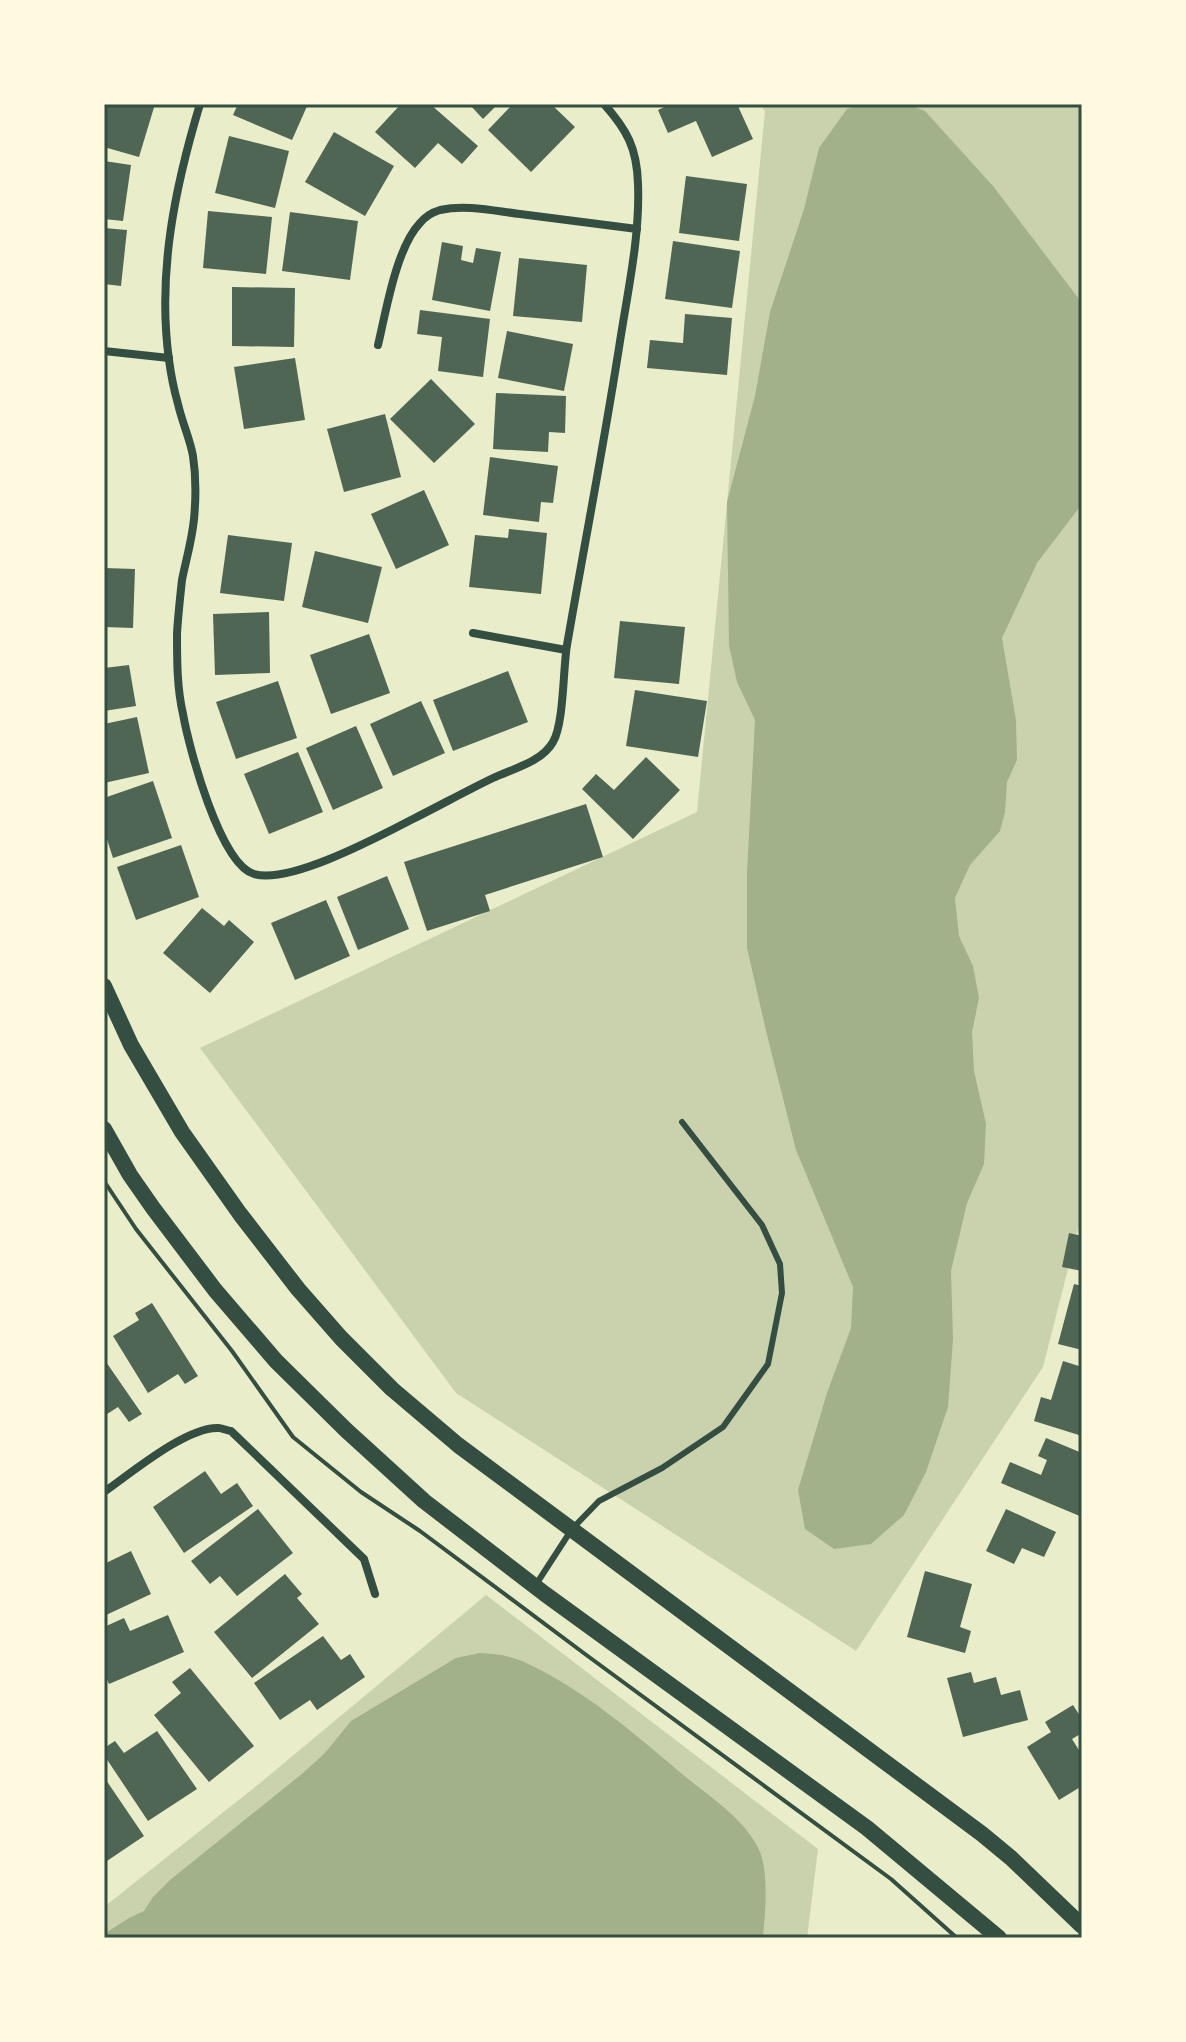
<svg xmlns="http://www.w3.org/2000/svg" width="1186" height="2042" viewBox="0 0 1186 2042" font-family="'Archivo Narrow',sans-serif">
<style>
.green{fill:#cad2ad}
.water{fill:#a3b18a}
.building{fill:#4f6655}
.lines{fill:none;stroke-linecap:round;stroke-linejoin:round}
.path{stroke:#344e41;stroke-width:4}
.service{stroke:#344e41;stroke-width:6}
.minor{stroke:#344e41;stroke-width:8}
.secondary{stroke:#344e41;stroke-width:16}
.neatline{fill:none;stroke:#344e41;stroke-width:3}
</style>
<rect width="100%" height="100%" fill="#e9edc9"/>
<!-- green -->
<g class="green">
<path d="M 759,104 L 1082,104 L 1082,1214 L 1043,1367 L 856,1651 L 456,1393 L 200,1048 L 697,812 L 765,111 Z"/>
<path d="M 486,1595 L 818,1849 L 807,1938 L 104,1938 L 104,1907 L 260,1783 Z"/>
</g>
<!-- water -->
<g class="water">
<path d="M 865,104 L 907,104 L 925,111 L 993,186 L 1082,303 L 1082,504 L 1037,563 L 1002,638 L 1016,720 L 1017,760 L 1007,782 L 1005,812 L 1000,831 L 970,865 L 955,898 L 959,936 L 973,966 L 979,998 L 972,1032 L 974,1071 L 986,1124 L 984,1164 L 967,1203 L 951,1271 L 953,1339 L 948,1407 L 926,1472 L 904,1515 L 871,1544 L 834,1549 L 805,1529 L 798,1490 L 827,1393 L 851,1328 L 853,1287 L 796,1150 L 767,1035 L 747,948 L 747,873 L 755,720 L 737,682 L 729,645 L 727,502 L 755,396 L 770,312 L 804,209 L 819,148 L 847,109 Z"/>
<path d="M 480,1653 C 495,1654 508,1655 522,1661 C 584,1689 636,1735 687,1778 C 713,1799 747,1821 760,1852 C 769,1875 765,1914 763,1938 L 104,1938 L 104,1934 L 129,1918 L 144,1911 L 153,1897 L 170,1880 L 303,1773 L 325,1753 L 351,1721 L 456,1658 Z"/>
</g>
<!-- building -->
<g class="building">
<path d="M 104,104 L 155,104 L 139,157 L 104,147 Z"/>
<path d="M 238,104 L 308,104 L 292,140 L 233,115 Z"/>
<path d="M 401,104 L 430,104 L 478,146 L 462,164 L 438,143 L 415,168 L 375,132 Z"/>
<path d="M 469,104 L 498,104 L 483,119 Z"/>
<path d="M 513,104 L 551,104 L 575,127 L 531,172 L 488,130 Z"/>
<path d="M 671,104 L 737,104 L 753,139 L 712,157 L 696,121 L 668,133 L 658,110 Z"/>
<path d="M 334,132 L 394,166 L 365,216 L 305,182 Z"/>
<path d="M 229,136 L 289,151 L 275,208 L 215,193 Z"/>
<path d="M 104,161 L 131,165 L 123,221 L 104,219 Z"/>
<path d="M 686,176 L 747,184 L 739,241 L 679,233 Z"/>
<path d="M 208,211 L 272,217 L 266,274 L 203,268 Z"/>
<path d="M 290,212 L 358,221 L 350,280 L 282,271 Z"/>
<path d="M 104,228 L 127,230 L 121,286 L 104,284 Z"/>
<path d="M 673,241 L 740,251 L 732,308 L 665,299 Z"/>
<path d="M 442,242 L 463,246 L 461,260 L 473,263 L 476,248 L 501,252 L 490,311 L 432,300 Z"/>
<path d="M 519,258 L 587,265 L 582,322 L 513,316 Z"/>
<path d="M 232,287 L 295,288 L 294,347 L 232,346 Z"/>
<path d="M 420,310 L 490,319 L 483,377 L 438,371 L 442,337 L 417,334 Z"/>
<path d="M 685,314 L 732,318 L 727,375 L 647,368 L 650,340 L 683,343 Z"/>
<path d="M 507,331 L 573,344 L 564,391 L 498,378 Z"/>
<path d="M 295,358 L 305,420 L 244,429 L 234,367 Z"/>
<path d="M 431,379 L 475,424 L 434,463 L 390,419 Z"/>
<path d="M 496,393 L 566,396 L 565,433 L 549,432 L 548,452 L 493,449 Z"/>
<path d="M 385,414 L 401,477 L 344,492 L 327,429 Z"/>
<path d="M 490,457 L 558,466 L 553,503 L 541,502 L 539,522 L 483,515 Z"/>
<path d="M 424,490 L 449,545 L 396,569 L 371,514 Z"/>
<path d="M 509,529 L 547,533 L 541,594 L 469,587 L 475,535 L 508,538 Z"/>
<path d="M 228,535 L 292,543 L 284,601 L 220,593 Z"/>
<path d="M 315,551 L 382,567 L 368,623 L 302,607 Z"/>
<path d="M 104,568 L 135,569 L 133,628 L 104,627 Z"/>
<path d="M 269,612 L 270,673 L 215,675 L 213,614 Z"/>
<path d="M 620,621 L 685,627 L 679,684 L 614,678 Z"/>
<path d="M 369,634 L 390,693 L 331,714 L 310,655 Z"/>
<path d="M 129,665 L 136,706 L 104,711 L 104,668 Z"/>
<path d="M 508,671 L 528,722 L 453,751 L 433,700 Z"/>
<path d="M 278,681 L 297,738 L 236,759 L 216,702 Z"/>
<path d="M 635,690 L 707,701 L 698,757 L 626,746 Z"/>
<path d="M 421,701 L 445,753 L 393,776 L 370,724 Z"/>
<path d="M 137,717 L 149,773 L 104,783 L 104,724 Z"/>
<path d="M 356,726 L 383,788 L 333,810 L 306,748 Z"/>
<path d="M 298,752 L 323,812 L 269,834 L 244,774 Z"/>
<path d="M 646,757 L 680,790 L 633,839 L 582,789 L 596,774 L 614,790 Z"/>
<path d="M 153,781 L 172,838 L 113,858 L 104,830 L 104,798 Z"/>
<path d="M 586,804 L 603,857 L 485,895 L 490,911 L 427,931 L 404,862 Z"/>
<path d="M 181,845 L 199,897 L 136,920 L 117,867 Z"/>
<path d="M 387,876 L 409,929 L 358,950 L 337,897 Z"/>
<path d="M 326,900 L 350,956 L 295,980 L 271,923 Z"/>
<path d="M 202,908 L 224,926 L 229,920 L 254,942 L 210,993 L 163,953 Z"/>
<path d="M 1069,1233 L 1082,1236 L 1082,1271 L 1062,1267 Z"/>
<path d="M 1074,1284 L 1082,1286 L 1082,1350 L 1058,1344 Z"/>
<path d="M 152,1303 L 198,1376 L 185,1384 L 178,1374 L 148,1393 L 113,1336 L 139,1320 L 135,1313 Z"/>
<path d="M 104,1359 L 142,1414 L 129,1422 L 118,1407 L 104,1416 Z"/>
<path d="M 1063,1361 L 1082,1367 L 1082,1436 L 1034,1421 L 1041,1397 L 1051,1400 Z"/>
<path d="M 1046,1438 L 1082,1453 L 1082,1517 L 1001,1483 L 1010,1462 L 1041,1475 L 1047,1460 L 1038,1456 Z"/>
<path d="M 205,1471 L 221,1494 L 237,1483 L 253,1506 L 184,1553 L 153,1507 Z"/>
<path d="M 258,1509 L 293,1553 L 237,1596 L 220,1576 L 210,1584 L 191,1561 Z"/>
<path d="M 1006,1509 L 1056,1532 L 1044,1557 L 1022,1548 L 1014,1564 L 986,1551 Z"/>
<path d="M 131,1551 L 151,1594 L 104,1616 L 104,1558 L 106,1563 Z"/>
<path d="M 925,1571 L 972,1584 L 960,1627 L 971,1631 L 965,1653 L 907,1637 Z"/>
<path d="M 285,1574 L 302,1594 L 297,1598 L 319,1624 L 252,1678 L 214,1632 Z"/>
<path d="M 168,1615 L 184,1652 L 109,1684 L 104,1672 L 104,1627 L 124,1618 L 130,1631 Z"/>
<path d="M 323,1636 L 341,1660 L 350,1654 L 365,1677 L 317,1710 L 310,1700 L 280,1720 L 254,1683 Z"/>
<path d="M 190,1668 L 254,1746 L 209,1782 L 154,1715 L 181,1693 L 172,1682 Z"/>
<path d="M 971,1672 L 974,1683 L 996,1677 L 1001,1695 L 1020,1690 L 1028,1720 L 963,1737 L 947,1678 Z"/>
<path d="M 1073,1705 L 1082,1719 L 1082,1733 L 1072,1739 L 1082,1755 L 1082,1786 L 1059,1800 L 1027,1747 L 1051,1732 L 1045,1722 Z"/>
<path d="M 157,1731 L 197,1789 L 148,1821 L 104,1755 L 104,1748 L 115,1741 L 124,1753 Z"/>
<path d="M 104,1777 L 144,1836 L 104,1863 Z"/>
</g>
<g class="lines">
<!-- path -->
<path class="path" d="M 104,1181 L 136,1229 L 232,1351 L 293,1437 L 361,1492 L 420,1531 L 585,1654 L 891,1879 L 957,1938"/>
<!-- service -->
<path class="service" d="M 535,1586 L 572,1529 L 599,1501 L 662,1468 L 723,1427 L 768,1364 L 782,1293 L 780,1264 L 762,1225 L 682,1122"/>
<!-- minor -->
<g class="minor">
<path d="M 200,104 C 175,187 157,273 169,360 C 171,375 174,390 178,404 C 182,422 190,439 193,456 C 196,476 196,498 194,519 C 192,540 186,560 182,580 C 180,598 178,616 177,634 C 177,661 177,688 183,714 C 189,748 220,864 254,874 C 289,885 380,836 413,819 C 439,806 466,791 493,778 C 512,769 542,762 553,742 C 564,724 563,668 567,645 C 585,541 605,439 621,335 C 629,285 640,234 638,184 C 637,148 627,130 604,104"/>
<path d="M 378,345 C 386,312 396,248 420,223 C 425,217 433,212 440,210 C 466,204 495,211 520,214 C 559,219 598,224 637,229"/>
<path d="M 104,351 L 169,358"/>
<path d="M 473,633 L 566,650"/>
<path d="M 104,1492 C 130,1474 187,1426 219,1428 C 221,1428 229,1431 231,1431 L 364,1559 L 375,1594"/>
</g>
<!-- secondary -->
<g class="secondary">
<path d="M 104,986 L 131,1045 L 182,1132 L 240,1214 L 298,1289 L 341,1338 L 392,1389 L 458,1445 L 982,1834 L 1011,1858 L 1082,1926"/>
<path d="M 104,1129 L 130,1175 L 153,1208 L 215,1290 L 276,1361 L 346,1430 L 424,1501 L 545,1594 L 867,1828 L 999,1938"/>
</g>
</g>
<!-- border -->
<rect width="1186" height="2042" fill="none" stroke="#fefae0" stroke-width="212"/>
<rect x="106" y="106" width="974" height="1830" class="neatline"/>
</svg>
